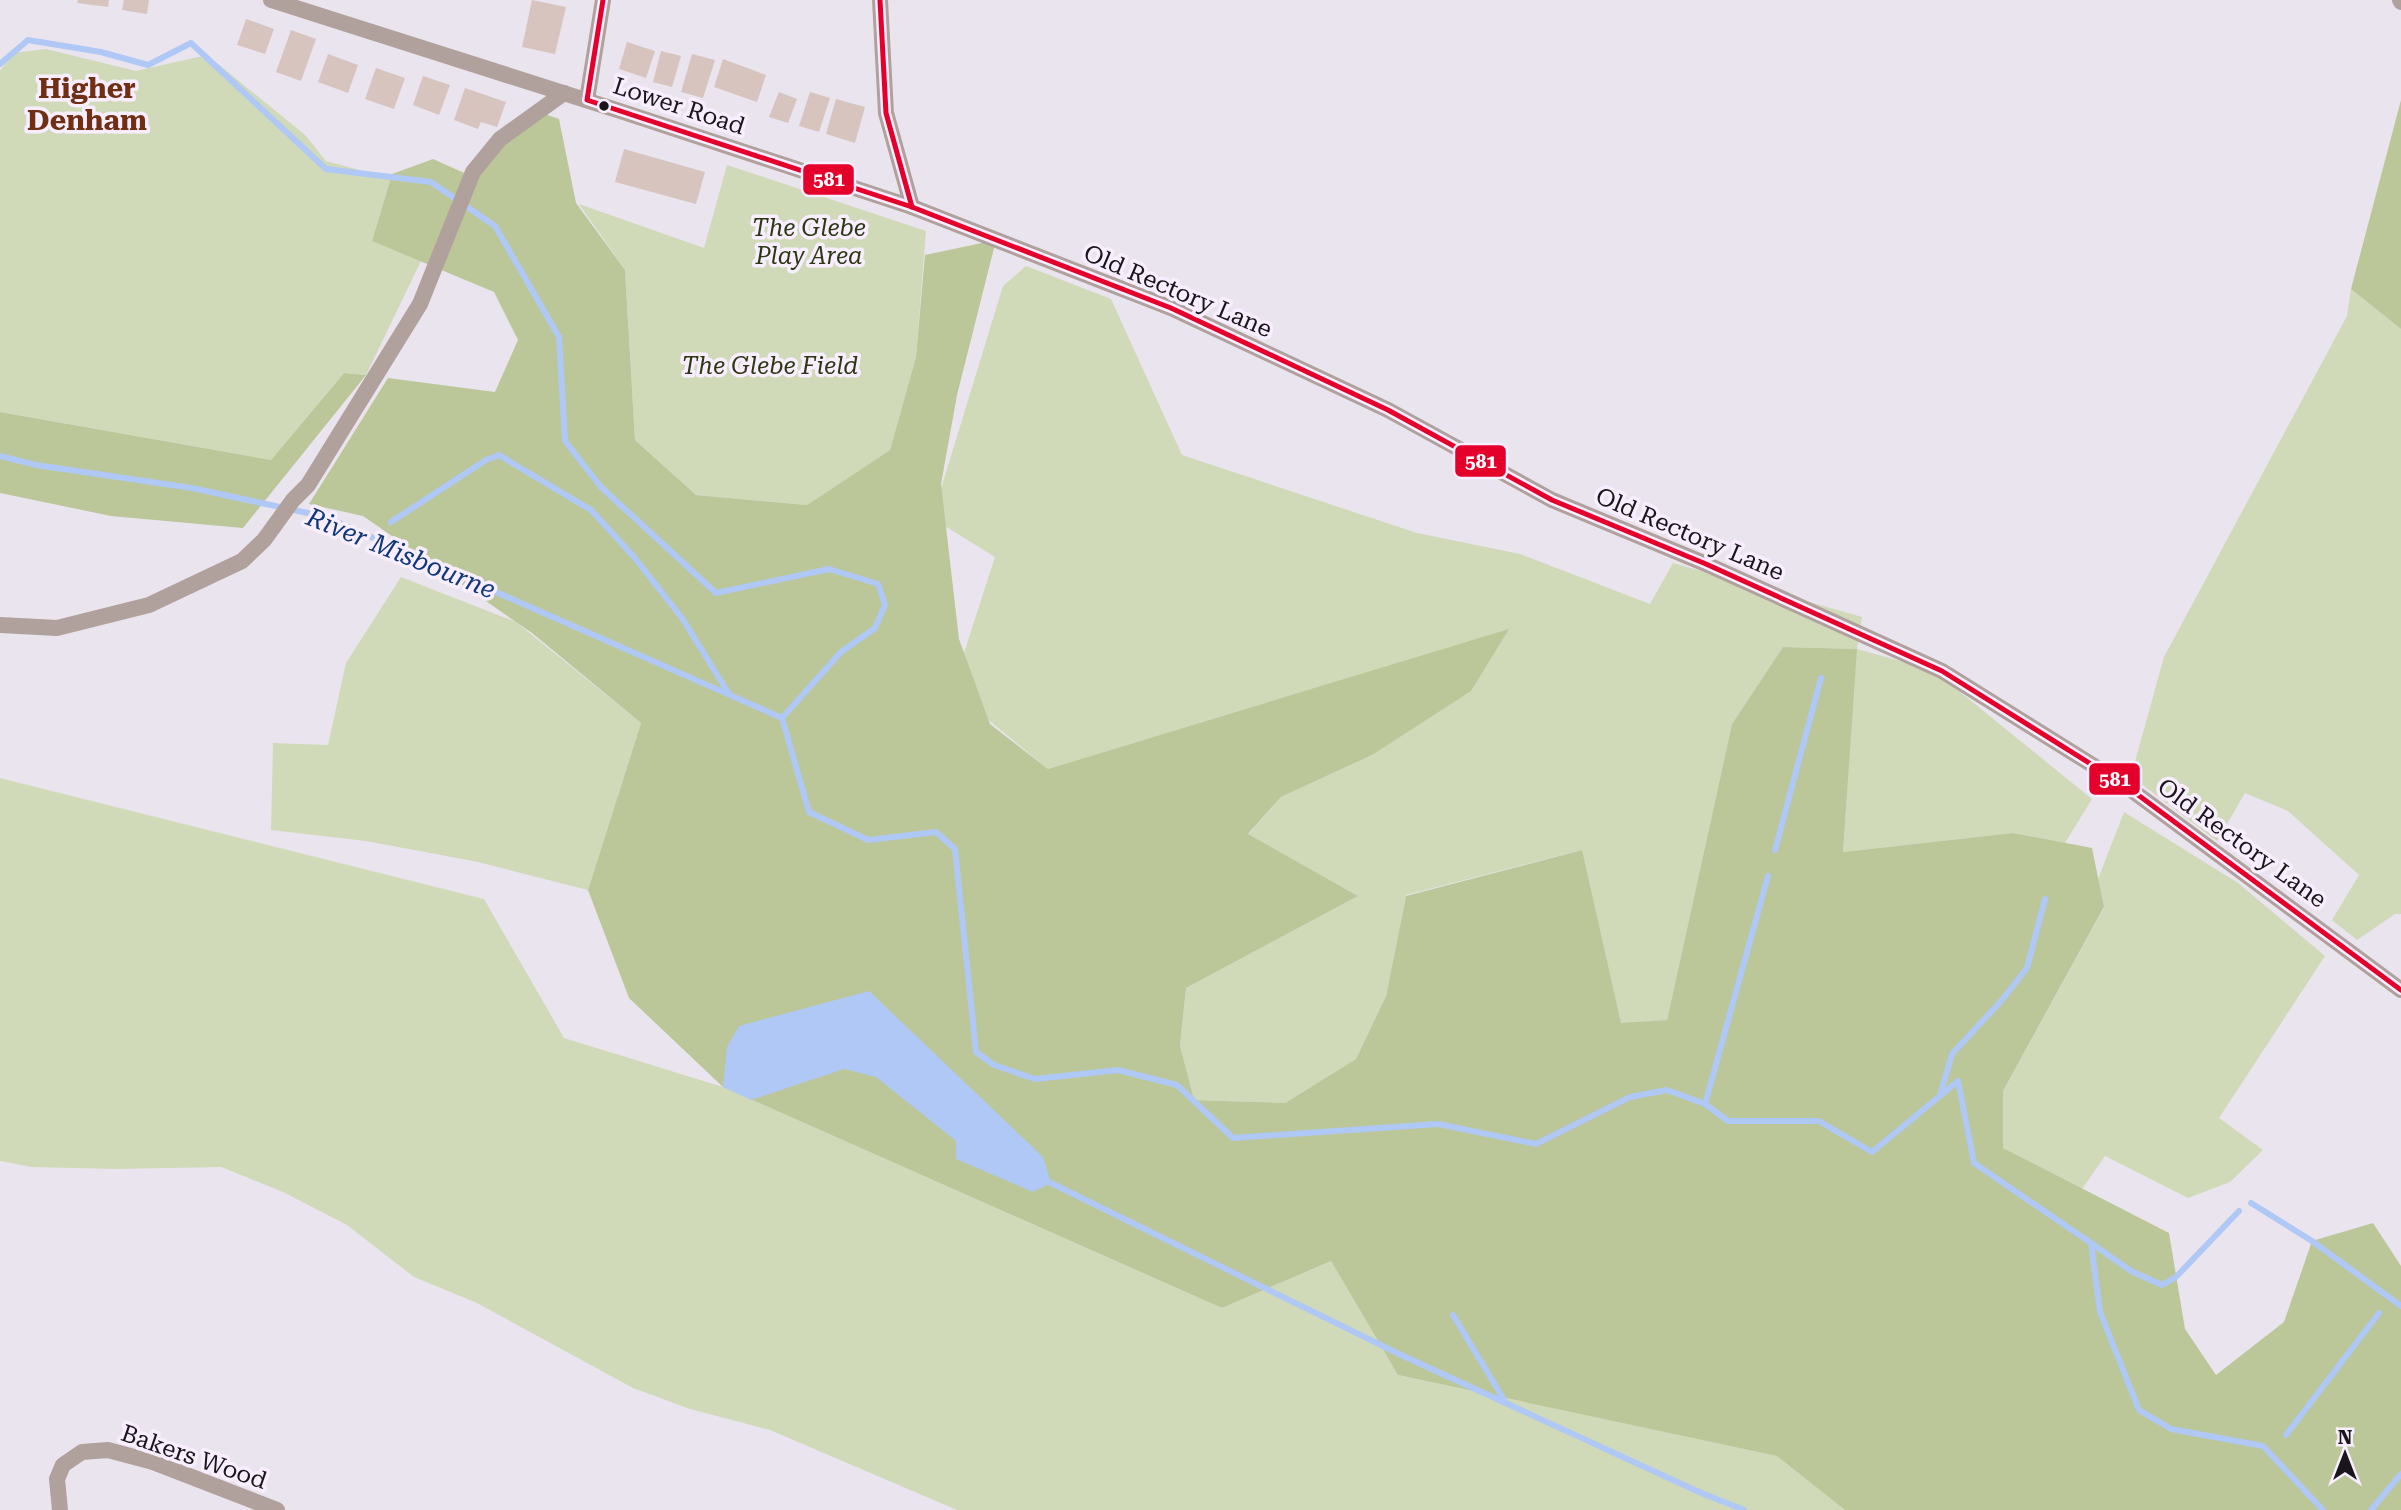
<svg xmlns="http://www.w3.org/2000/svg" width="2401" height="1510" viewBox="0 0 2401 1510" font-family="'Roboto Serif',serif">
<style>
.green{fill:#d0dab9}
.forest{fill:#bbc799}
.water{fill:#afc8f6}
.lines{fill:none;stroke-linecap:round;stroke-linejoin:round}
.stream{stroke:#afc8f6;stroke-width:6}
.building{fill:#d7c4be}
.street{stroke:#b1a19c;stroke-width:16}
.bus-1-casing{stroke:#f8eeff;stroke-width:10}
.bus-1{stroke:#e4002b;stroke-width:5}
.bus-dot{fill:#19151b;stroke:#f8eeff;stroke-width:2.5}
.labels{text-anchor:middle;stroke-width:7;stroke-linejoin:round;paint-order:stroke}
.street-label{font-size:24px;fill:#19151b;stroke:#f8eeff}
.park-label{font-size:24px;font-style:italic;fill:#2d3812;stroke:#f8eeff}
.water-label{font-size:26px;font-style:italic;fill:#0f377a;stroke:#f8eeff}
.quarter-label{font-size:28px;font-weight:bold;fill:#702f13;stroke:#f8eeff}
.line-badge{stroke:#f8eeff;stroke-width:2.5}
.badge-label{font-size:19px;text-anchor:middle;font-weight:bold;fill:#fff}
</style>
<rect width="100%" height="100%" fill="#eae4ee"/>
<!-- green -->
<g class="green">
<path d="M 46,49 L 136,71 L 207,55 L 305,135 L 326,161 L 367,172 L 392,174 L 372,241 L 421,261 L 366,375 L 344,373 L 271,460 L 0,412 L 0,71 L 13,53 Z"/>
<path d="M 727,165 L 926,231 L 916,357 L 890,450 L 807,505 L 696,495 L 635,440 L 625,270 L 579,204 L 704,248 Z"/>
<path d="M 1026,266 L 1111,299 L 1182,455 L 1417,533 L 1520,554 L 1650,604 L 1673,563 L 1862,617 L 1857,649 L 1933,670 L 2092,799 L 2065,843 L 2013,833 L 1843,852 L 1856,649 L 1783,647 L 1732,724 L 1667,1020 L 1621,1024 L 1581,850 L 1406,895 L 1386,996 L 1356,1059 L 1285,1103 L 1193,1100 L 1180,1046 L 1186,988 L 1358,896 L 1248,835 L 1281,797 L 1372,755 L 1508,630 L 1048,769 L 952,690 L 995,557 L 932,518 L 1003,286 Z"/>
<path d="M 2351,289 L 2401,329 L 2401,914 L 2395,914 L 2357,940 L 2332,920 L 2359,875 L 2288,811 L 2245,793 L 2217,841 L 2131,776 L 2164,657 L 2347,316 Z"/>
<path d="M 401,577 L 516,622 L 641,723 L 588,890 L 478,862 L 366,841 L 271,830 L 273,743 L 328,745 L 346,663 Z"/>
<path d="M 0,778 L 484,899 L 564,1038 L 723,1087 L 1222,1308 L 1331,1261 L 1398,1375 L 1778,1456 L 1845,1510 L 957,1510 L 770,1430 L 690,1409 L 633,1388 L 477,1303 L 414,1277 L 347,1225 L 283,1192 L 221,1167 L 116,1169 L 32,1167 L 0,1161 Z"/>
<path d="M 2124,812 L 2238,883 L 2325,956 L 2219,1118 L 2263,1150 L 2230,1182 L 2188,1198 L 2105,1156 L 2082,1189 L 2003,1148 L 2003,1091 L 2104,908 L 2098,879 Z"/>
</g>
<!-- forest -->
<g class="forest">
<path d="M 2401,100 L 2401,329 L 2351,289 Z"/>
<path d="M 539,112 L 559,119 L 576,203 L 625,270 L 635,440 L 696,495 L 807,505 L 890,450 L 916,357 L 925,255 L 996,240 L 957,395 L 941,484 L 959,639 L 990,724 L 1048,769 L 1509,629 L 1471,691 L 1372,755 L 1281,797 L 1248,834 L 1358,896 L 1186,988 L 1180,1046 L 1194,1100 L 1285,1103 L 1356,1059 L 1386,996 L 1406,896 L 1582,850 L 1621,1023 L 1667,1020 L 1732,724 L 1783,647 L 1857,649 L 1843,852 L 2013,833 L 2092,848 L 2104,907 L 2003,1091 L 2003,1148 L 2169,1233 L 2185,1329 L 2216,1375 L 2284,1322 L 2312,1241 L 2373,1223 L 2401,1266 L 2401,1510 L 1845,1510 L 1777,1456 L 1398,1375 L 1331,1261 L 1222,1308 L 723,1087 L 629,998 L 588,890 L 641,723 L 532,633 L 363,516 L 309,504 L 388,378 L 495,392 L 518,340 L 494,292 L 372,241 L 392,174 L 433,159 L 471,176 Z"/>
<path d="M 344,373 L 366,375 L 243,528 L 111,516 L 0,493 L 0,412 L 271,460 Z"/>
</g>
<!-- water -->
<path class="water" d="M 869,991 L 1043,1157 L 1051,1183 L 1033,1192 L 956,1159 L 956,1141 L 876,1077 L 844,1069 L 751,1100 L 723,1087 L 727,1047 L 739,1026 Z"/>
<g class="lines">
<!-- stream -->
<g class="stream">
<path d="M 0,64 L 28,40 L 101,52 L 148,65 L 191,43 L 326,169 L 431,182 L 495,226 L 559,337 L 565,441 L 601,487 L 716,593 L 829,569 L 878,584 L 885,605 L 875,628 L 841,652 L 782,718"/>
<path d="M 0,456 L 36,465 L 192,488 L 326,517 L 782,718 L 809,812 L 868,840 L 936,832 L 955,849 L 976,1052 L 994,1065 L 1035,1079 L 1118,1070 L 1177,1085 L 1233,1138 L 1438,1124 L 1536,1144 L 1630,1097 L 1667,1090 L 1705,1104 L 1728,1121 L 1819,1121 L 1872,1152 L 1958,1081 L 1974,1163 L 2091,1243 L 2100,1312 L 2139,1410 L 2171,1429 L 2263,1446 L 2323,1510"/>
<path d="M 391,522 L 486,460 L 499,455 L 591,510 L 634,557 L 682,618 L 729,694"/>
<path d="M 1775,850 L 1821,678"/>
<path d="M 1940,1095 L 1952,1054 L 2002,1000 L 2027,968 L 2045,899"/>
<path d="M 1705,1104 L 1768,876"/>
<path d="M 1051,1183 L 1399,1354 L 1699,1492 L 1744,1510"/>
<path d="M 2251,1203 L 2312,1241 L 2401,1306"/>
<path d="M 2091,1243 L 2131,1271 L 2162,1285 L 2176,1277 L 2239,1211"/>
<path d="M 1453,1315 L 1506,1403"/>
<path d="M 2286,1435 L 2379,1313"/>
<path d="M 2371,1510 L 2401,1474"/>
</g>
</g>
<!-- building -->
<g class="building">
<path d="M 78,0 L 109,0 L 108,7 L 77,3 Z"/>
<path d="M 124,0 L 149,0 L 147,14 L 122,10 Z"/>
<path d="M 532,0 L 566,7 L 555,54 L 522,47 Z"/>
<path d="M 246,19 L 274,29 L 265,54 L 237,45 Z"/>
<path d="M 291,30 L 316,39 L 301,81 L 276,72 Z"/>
<path d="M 627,42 L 655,51 L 646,78 L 619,69 Z"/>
<path d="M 661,51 L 681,56 L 672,87 L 653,82 Z"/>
<path d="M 328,54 L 358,65 L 348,93 L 318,82 Z"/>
<path d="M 692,54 L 715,60 L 703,98 L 681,92 Z"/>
<path d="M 723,59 L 766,75 L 757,102 L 714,87 Z"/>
<path d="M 376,68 L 405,78 L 394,109 L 365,99 Z"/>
<path d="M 423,76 L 450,85 L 439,115 L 413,105 Z"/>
<path d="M 465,88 L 506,102 L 497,127 L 481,122 L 478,129 L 454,120 Z"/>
<path d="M 779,92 L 797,99 L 788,123 L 769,117 Z"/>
<path d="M 810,92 L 830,98 L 819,132 L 799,126 Z"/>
<path d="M 836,99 L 865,107 L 855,143 L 826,134 Z"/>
<path d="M 624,149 L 705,172 L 696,204 L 615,182 Z"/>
</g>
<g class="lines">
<!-- street -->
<g class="street">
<path d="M 271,0 L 620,111 L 912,207 L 1171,308 L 1388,410 L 1552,500 L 1706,564 L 1942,671 L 2126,786 L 2401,990"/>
<path d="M 880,0 L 886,113 L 912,207"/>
<path d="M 2400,0 L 2401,2"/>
<path d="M 587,100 L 603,0"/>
<path d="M 0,625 L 57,628 L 149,605 L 242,561 L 264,540 L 293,500 L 308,485 L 420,304 L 473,172 L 500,139 L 564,93"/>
<path d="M 60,1510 L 57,1479 L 63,1465 L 82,1452 L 108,1450 L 153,1462 L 277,1510"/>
</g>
<!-- bus-1 casing -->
<g class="bus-1-casing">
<g id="bus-1">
<path d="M 603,0 L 587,100 L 912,207 L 1171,308 L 1388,410 L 1552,500 L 1706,564 L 1942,671 L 2126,786 L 2401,990"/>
<path d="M 880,0 L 886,113 L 912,207"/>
</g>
</g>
<!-- bus-1 -->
<use href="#bus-1" class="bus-1"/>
</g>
<!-- markers -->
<circle class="bus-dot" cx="604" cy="106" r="6"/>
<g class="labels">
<!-- street labels -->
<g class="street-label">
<text transform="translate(679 106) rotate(18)" y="8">Lower Road</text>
<text transform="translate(1178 291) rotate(23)" y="8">Old Rectory Lane</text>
<text transform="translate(1690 534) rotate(23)" y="8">Old Rectory Lane</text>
<text transform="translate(2242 843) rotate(36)" y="8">Old Rectory Lane</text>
<text transform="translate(194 1457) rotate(19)" y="8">Bakers Wood</text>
</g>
<!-- park labels -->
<g class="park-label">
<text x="809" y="236">The Glebe<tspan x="809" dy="28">Play Area</tspan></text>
<text x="770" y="374">The Glebe Field</text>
</g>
<!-- water labels -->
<g class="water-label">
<text transform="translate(401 553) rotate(22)" y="9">River Misbourne</text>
</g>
<!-- quarter labels -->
<g class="quarter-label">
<text x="87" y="98">Higher<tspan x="87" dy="32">Denham</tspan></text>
</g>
</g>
<g class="line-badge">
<rect x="802" y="163" width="53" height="33" rx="7" fill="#e4002b"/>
<rect x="1454" y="444" width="53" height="34" rx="7" fill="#e4002b"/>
<rect x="2088" y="762" width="53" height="34" rx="7" fill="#e4002b"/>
</g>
<g class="badge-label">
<text x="829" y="186">581</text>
<text x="1481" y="468">581</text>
<text x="2115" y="786">581</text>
</g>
<!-- north arrow -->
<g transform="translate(2345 1454)" stroke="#f8eeff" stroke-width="5" paint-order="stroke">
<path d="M0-5L12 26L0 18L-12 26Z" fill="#19151b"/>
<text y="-10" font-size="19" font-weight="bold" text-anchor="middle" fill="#19151b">N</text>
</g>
</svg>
